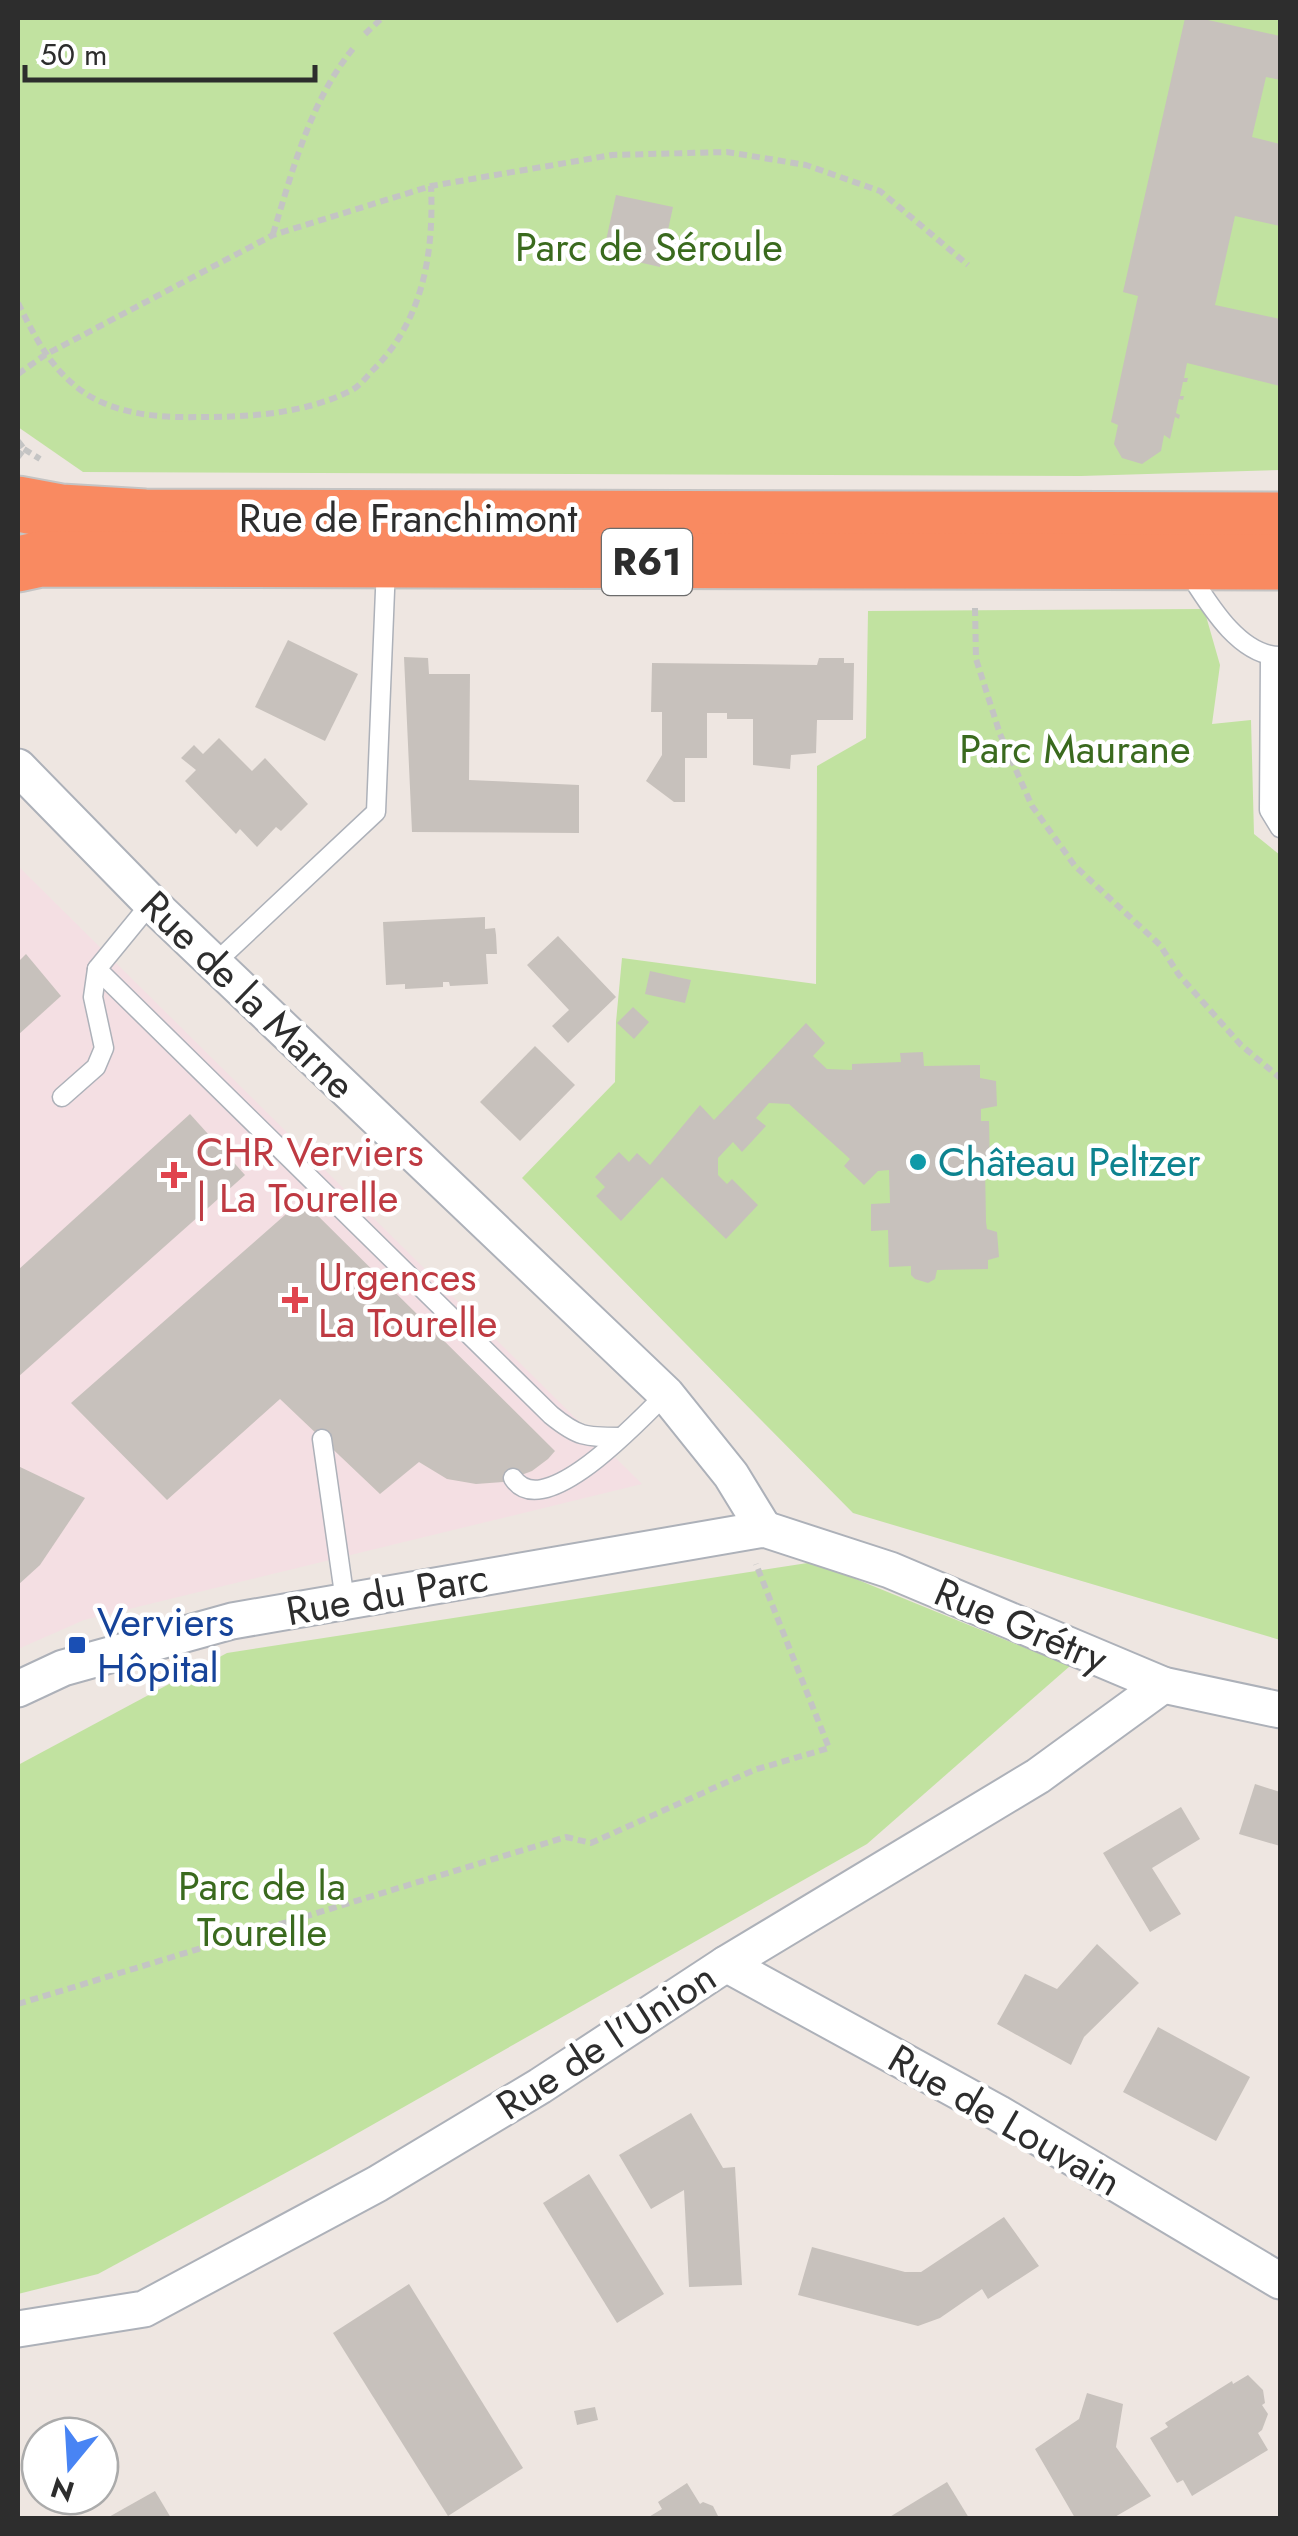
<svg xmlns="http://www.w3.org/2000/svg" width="1298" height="2536" viewBox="0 0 1298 2536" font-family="Jost,sans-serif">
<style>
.medical{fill:#f4dfe3}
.green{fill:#c1e2a0}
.building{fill:#c7c1bc}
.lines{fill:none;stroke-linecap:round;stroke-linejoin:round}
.lane-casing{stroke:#adb1b9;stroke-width:21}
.street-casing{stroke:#adb1b9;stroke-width:39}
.highway-casing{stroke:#c4c4c4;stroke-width:59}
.path{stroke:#c4c4c4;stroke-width:6;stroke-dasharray:8 5;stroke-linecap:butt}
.lane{stroke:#fff;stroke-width:18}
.street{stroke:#fff;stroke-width:35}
.highway{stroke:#f98a61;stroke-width:55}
.culture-dot{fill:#0f9aa8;stroke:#fff;stroke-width:4}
.health-dot{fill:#e0444e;stroke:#fff;stroke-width:4}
.transit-dot{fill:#1a4fb4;stroke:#fff;stroke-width:4}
.labels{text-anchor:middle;stroke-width:9;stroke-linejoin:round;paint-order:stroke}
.shield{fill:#fff;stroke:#6c6c6c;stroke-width:2.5}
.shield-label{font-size:38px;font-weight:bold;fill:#2d2d2d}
.park-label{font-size:40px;fill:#3a6a1e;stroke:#fff}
.street-label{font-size:40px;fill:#2d2d2d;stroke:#fff}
.health-label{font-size:40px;fill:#be3a42;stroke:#fff;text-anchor:start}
.culture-label{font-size:40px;fill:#0d838f;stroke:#fff;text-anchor:start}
.transit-label{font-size:40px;fill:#164399;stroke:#fff;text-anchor:start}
</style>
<rect width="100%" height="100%" fill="#eee6e1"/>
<!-- medical -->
<path class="medical" d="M 18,866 L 642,1484 L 84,1620 L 18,1649 Z"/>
<!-- green -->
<g class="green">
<path d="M 18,18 L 1280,18 L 1280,470 L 1081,476 L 83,472 L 18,427 Z"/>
<path d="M 1204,609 L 1220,665 L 1212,724 L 1251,720 L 1254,834 L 1280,855 L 1280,1640 L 853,1513 L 522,1178 L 615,1082 L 616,1022 L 622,958 L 816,984 L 817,766 L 866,738 L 868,611 Z"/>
<path d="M 814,1562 L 1070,1666 L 867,1844 L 328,2150 L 98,2274 L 18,2294 L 18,1765 L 227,1653 Z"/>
</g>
<!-- building -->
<g class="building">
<path d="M 1185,18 L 1199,18 L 1280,36 L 1280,80 L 1266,77 L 1252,137 L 1280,144 L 1280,226 L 1235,216 L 1215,305 L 1280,319 L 1280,386 L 1187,363 L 1184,378 L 1188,378 L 1187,382 L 1183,382 L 1180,396 L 1184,396 L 1183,400 L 1179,399 L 1176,413 L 1180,415 L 1179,419 L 1175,417 L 1170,439 L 1164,435 L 1161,451 L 1142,464 L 1122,458 L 1114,444 L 1118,425 L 1111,422 L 1138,296 L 1123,292 Z"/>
<path d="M 616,195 L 673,207 L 660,267 L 603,254 Z"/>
<path d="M 288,640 L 358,674 L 325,741 L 255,707 Z"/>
<path d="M 404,657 L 428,658 L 429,674 L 470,674 L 469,780 L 579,785 L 579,833 L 412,832 Z"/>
<path d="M 819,658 L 844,658 L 844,663 L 854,663 L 853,720 L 817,720 L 816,753 L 791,755 L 790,769 L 753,765 L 753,719 L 727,719 L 727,713 L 707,713 L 707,758 L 685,758 L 685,802 L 674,802 L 646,781 L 662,755 L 662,712 L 651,712 L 652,663 L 817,665 Z"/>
<path d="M 219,738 L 252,771 L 265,758 L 308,804 L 281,831 L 276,827 L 257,847 L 240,829 L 236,834 L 185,781 L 196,770 L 181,758 L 194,745 L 203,754 Z"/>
<path d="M 485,917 L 485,929 L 495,928 L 496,935 L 497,954 L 486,954 L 488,984 L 450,986 L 449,982 L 443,982 L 443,987 L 405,989 L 405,984 L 386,985 L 383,922 Z"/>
<path d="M 558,936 L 616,997 L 568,1043 L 552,1026 L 569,1010 L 527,965 Z"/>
<path d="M 26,954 L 61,996 L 18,1035 L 18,962 Z"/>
<path d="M 650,971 L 691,980 L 685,1003 L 645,994 Z"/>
<path d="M 633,1007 L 649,1022 L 634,1039 L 617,1023 Z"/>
<path d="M 806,1023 L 825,1043 L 813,1056 L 827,1069 L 852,1070 L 852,1064 L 901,1062 L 900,1053 L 923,1052 L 924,1066 L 980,1065 L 980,1078 L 996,1081 L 997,1106 L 981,1109 L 981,1121 L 989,1121 L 990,1166 L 985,1166 L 986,1222 L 987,1229 L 997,1232 L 999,1257 L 988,1260 L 988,1269 L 937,1270 L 935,1279 L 928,1283 L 915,1279 L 911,1275 L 911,1266 L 889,1267 L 888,1230 L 871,1231 L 871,1204 L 890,1203 L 889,1170 L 878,1171 L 864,1185 L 844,1166 L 850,1159 L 789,1104 L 769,1103 L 756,1118 L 766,1126 L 742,1152 L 733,1142 L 718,1158 L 718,1175 L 727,1184 L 732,1179 L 758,1205 L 726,1239 L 662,1177 L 621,1221 L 596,1196 L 605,1187 L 595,1177 L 619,1152 L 629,1162 L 637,1153 L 650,1165 L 700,1105 L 714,1120 Z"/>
<path d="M 535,1046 L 575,1085 L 520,1141 L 480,1102 Z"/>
<path d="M 190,1114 L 245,1175 L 18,1377 L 18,1270 Z"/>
<path d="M 302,1200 L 555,1451 L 548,1459 L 532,1471 L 503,1482 L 476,1484 L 447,1479 L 419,1462 L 380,1494 L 280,1399 L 167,1500 L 71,1403 Z"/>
<path d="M 18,1466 L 85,1498 L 40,1565 L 18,1585 Z"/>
<path d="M 1255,1784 L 1280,1792 L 1280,1846 L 1239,1834 Z"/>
<path d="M 1181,1807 L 1200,1839 L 1152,1868 L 1181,1914 L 1150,1932 L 1103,1853 Z"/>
<path d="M 1097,1944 L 1139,1983 L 1084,2037 L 1071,2065 L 997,2024 L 1025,1974 L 1057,1989 Z"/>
<path d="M 1158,2027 L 1250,2077 L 1216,2141 L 1123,2092 Z"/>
<path d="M 691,2113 L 723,2168 L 735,2167 L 742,2285 L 689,2287 L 684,2190 L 651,2209 L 619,2155 Z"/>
<path d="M 589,2174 L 664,2294 L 617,2323 L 543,2203 Z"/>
<path d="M 1004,2217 L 1039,2266 L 988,2299 L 982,2289 L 940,2318 L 918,2326 L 798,2295 L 812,2247 L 905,2272 L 921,2272 Z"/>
<path d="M 409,2284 L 523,2468 L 448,2516 L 333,2333 Z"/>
<path d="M 1248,2375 L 1263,2390 L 1265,2403 L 1262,2405 L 1268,2414 L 1262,2430 L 1258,2433 L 1268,2450 L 1192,2496 L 1183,2480 L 1177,2483 L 1150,2438 L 1168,2427 L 1165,2423 L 1232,2381 L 1233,2384 Z"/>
<path d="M 1087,2393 L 1123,2404 L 1116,2447 L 1151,2496 L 1113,2518 L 1075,2518 L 1035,2449 L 1079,2419 Z"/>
<path d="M 595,2407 L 598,2420 L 577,2425 L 574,2411 Z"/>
<path d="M 947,2482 L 969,2518 L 888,2518 Z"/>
<path d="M 687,2483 L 700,2504 L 703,2502 L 713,2506 L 719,2518 L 647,2518 L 662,2509 L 658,2502 Z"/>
<path d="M 155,2491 L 171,2518 L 107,2518 Z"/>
</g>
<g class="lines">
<!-- lane casing -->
<g class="lane-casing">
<g id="lane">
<path d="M 1187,570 C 1207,601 1238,656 1280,656"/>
<path d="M 1270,656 L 1269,810 L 1280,828"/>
<path d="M 215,963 L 376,812 L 386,566"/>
<path d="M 97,969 L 551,1415 C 578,1437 585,1437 619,1437"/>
<path d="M 62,1097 L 96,1067 L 104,1048 L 93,997 L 97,969 L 151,903"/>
<path d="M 322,1439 L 345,1601"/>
<path d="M 513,1478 C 544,1525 642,1417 666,1394"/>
</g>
</g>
<!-- street casing -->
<g class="street-casing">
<g id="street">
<path d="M 18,767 L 151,903 L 666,1394 L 731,1475 L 764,1529"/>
<path d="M 18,1689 L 63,1668 L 232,1621 L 764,1529 L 890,1570 L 1163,1685 L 1280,1710"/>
<path d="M 726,1964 L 998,2113 L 1280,2281"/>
<path d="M 18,2329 L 144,2309 L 377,2184 L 540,2086 L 726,1964 L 1038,1776 L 1163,1685"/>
</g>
</g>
<!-- highway casing -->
<g class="highway-casing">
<g id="highway">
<path d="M 18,504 L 61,512 L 145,517 L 1280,520"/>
<path d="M 18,564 L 41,559 L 1280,562"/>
</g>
</g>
<!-- path -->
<g class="path">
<path d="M 365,34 L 382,18"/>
<path d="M 273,234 C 293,169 311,98 356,45"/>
<path d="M 18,303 C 33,333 47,362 73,384 C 108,415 159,418 203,417 C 253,417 307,413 352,390 C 361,385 367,376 374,369 C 423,320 434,253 431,186"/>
<path d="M 18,374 L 45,355 L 273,235 L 431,186 L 612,155 L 727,152 L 806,165 L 880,191 L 968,265"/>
<path d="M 18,441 L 24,449 L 18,457"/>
<path d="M 24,449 L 40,459"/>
<path d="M 975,608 L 976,659 L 1000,734 L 1032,806 L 1075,866 L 1160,945 L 1179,975 L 1241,1045 L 1280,1078"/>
<path d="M 18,2004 L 566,1837 L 591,1843 L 754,1770 L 829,1748 L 756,1564"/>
</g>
<!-- lane -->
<use href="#lane" class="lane"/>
<!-- street -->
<use href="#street" class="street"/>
<!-- highway -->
<use href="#highway" class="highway"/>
</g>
<!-- markers -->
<circle class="culture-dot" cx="918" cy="1162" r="10"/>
<g class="health-dot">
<path d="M169 1160h10v10h10v10h-10v10h-10v-10h-10v-10h10z"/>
<path d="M290 1285h10v10h10v10h-10v10h-10v-10h-10v-10h10z"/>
</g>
<rect class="transit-dot" x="67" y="1635" width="20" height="20" rx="5"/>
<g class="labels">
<!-- shield labels -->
<rect class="shield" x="602" y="529" width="90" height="66" rx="8"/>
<g class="shield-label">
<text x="647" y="575">R61</text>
</g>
<!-- park labels -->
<g class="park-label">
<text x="649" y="261">Parc de Séroule</text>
<text x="1075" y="763">Parc Maurane</text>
<text x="262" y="1900">Parc de la<tspan x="262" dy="46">Tourelle</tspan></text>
</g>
<!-- street labels -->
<g class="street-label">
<text x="408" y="532">Rue de Franchimont</text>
<text transform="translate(248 995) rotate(44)" y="14">Rue de la Marne</text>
<text transform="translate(387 1594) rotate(-10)" y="14">Rue du Parc</text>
<text transform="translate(1021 1625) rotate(23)" y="14">Rue Grétry</text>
<text transform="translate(606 2041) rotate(-33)" y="14">Rue de l'Union</text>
<text transform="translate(1005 2120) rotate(30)" y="14">Rue de Louvain</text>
</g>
<!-- health labels -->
<g class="health-label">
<text x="196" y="1166">CHR Verviers<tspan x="196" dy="46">| La Tourelle</tspan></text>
<text x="318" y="1291">Urgences<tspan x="318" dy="46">La Tourelle</tspan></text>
</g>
<!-- culture labels -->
<g class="culture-label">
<text x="938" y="1176">Château Peltzer</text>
</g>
<!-- transit labels -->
<g class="transit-label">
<text x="97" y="1636">Verviers<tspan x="97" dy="46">Hôpital</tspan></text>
</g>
</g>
<!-- border -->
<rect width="1298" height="2536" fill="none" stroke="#2d2d2d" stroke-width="40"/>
<!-- north arrow -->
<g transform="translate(70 2466) rotate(198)"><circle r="48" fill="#ffffff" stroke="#ababab" stroke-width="2.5"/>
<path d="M0-8L18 38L0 25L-18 38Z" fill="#4884f4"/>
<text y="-15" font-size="28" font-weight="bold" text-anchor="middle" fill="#2d2d2d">N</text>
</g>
<!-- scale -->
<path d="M25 65v15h290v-15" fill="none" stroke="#2d2d2d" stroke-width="5"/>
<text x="40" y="65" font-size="30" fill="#2d2d2d" stroke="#ffffff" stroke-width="8" paint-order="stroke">50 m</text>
</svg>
